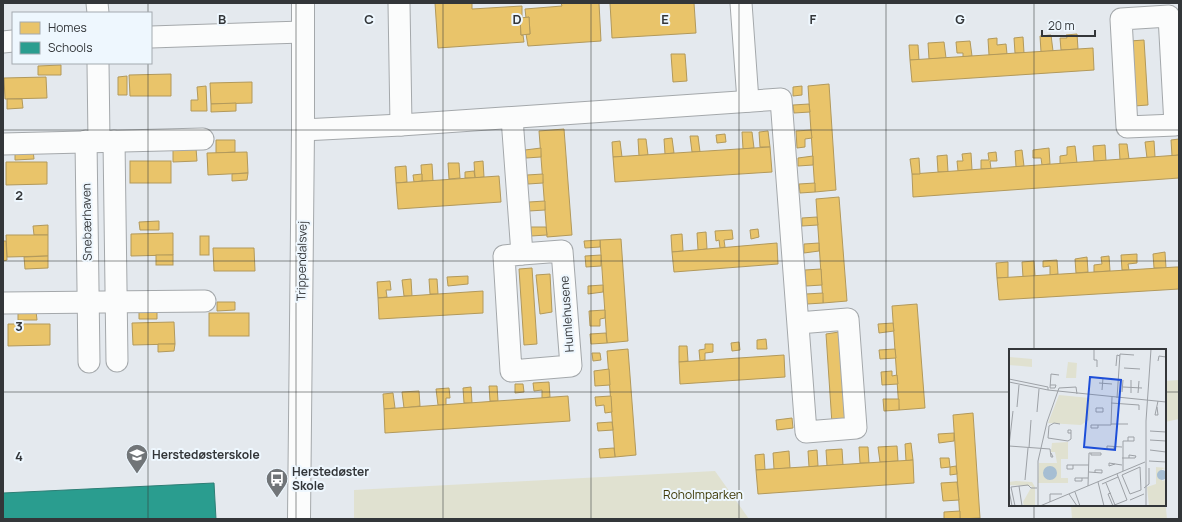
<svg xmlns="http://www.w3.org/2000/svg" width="1182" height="522" viewBox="0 0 1182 522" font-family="Manrope,sans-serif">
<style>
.green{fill:#e0e1d0}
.homes{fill:#e9c46a;stroke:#b2995b}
.schools{fill:#2a9d8f;stroke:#2d7e75}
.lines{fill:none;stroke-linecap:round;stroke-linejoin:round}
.minor-casing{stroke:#a4a8ab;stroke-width:23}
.tertiary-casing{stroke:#a4a8ab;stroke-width:24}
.minor{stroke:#fbfcfc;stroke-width:21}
.tertiary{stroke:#fbfcfc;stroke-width:22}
.grid{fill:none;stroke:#333639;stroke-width:1;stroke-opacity:0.55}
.labels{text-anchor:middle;stroke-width:4;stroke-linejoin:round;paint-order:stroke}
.street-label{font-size:12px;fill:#333639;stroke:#eef7fe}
.poi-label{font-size:12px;font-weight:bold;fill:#333639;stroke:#eef7fe;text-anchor:start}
.park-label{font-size:12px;fill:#3d3805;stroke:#eef7fe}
.inset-road{fill:none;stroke:#9da1a6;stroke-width:1}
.view{fill:#1d4ed8;fill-opacity:0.15;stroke:#1d4ed8;stroke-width:2}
.inset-edge{fill:none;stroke:#333639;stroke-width:2}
.grid-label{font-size:13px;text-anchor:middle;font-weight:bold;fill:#333639;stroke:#eef7fe;stroke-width:4;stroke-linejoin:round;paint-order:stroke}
</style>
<rect width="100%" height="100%" fill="#e4e9ee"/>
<!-- green -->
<g class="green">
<path d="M 1179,380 L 1179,419 L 1165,422 L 1165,381 Z"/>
<path d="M 715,471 L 749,519 L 354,519 L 354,490 Z"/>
<path d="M 1165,498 L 1167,519 L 1072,519 L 1071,505 L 1165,505 Z"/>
</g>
<!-- homes -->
<g class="homes">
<path d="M 435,3 L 472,3 L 472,9 L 522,6 L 522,18 L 520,18 L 521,35 L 523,35 L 524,42 L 438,48 Z"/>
<path d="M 561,3 L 599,3 L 601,41 L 528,46 L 526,34 L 530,34 L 529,17 L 526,18 L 525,9 L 562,6 Z"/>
<path d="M 610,3 L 694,3 L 696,33 L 612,38 Z"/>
<path d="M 529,17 L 530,34 L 521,35 L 520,18 Z"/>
<path d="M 1077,34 L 1078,49 L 1061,50 L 1060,38 L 1067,38 L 1066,35 Z"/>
<path d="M 1051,35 L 1053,51 L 1041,52 L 1040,36 Z"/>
<path d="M 1023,37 L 1024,53 L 1015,53 L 1014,38 Z"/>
<path d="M 997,38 L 997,45 L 1006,44 L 1007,54 L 989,55 L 988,39 Z"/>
<path d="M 1144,40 L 1148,105 L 1134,106 L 1130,41 Z"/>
<path d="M 970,41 L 972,56 L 963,57 L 963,53 L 957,53 L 956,42 Z"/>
<path d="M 944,42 L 946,58 L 929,59 L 928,43 Z"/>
<path d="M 909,45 L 918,45 L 919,60 L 910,60 Z"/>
<path d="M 1093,48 L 1094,70 L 912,82 L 910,60 Z"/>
<path d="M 671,54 L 685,54 L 687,81 L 673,82 Z"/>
<path d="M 61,65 L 61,75 L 38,75 L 38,66 Z"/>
<path d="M 171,74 L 171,96 L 130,96 L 129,75 Z"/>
<path d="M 127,76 L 127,95 L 118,95 L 118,77 Z"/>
<path d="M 46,77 L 47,98 L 5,99 L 4,78 Z"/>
<path d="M 252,82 L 252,103 L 211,104 L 210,83 Z"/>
<path d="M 829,84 L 836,190 L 815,192 L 808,86 Z"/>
<path d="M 206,86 L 207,111 L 191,111 L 191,100 L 198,100 L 197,87 Z"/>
<path d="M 802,86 L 802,95 L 793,96 L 793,87 Z"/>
<path d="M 7,99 L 22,99 L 23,108 L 7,109 Z"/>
<path d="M 236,103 L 236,111 L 211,112 L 211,104 Z"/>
<path d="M 809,104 L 810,112 L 794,113 L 793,105 Z"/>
<path d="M 564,129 L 572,235 L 547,237 L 539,131 Z"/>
<path d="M 811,130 L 812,138 L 805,139 L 805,147 L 797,148 L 796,131 Z"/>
<path d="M 768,131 L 770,147 L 760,147 L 759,132 Z"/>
<path d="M 742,132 L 752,132 L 754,148 L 743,149 Z"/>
<path d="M 725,134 L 726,142 L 717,143 L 716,135 Z"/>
<path d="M 690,136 L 698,136 L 700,152 L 692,152 Z"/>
<path d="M 672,138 L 674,153 L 665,154 L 664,139 Z"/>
<path d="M 638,139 L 646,139 L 648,155 L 639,156 Z"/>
<path d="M 1179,139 L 1179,155 L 1172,156 L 1171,140 Z"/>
<path d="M 216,140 L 235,140 L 235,152 L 216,153 Z"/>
<path d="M 620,141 L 622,157 L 613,157 L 612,142 Z"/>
<path d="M 1154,141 L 1155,157 L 1147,158 L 1145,142 Z"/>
<path d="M 1119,144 L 1127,144 L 1129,159 L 1120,160 Z"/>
<path d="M 1105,145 L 1106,161 L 1094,161 L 1093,146 Z"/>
<path d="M 1075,146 L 1077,163 L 1060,164 L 1060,156 L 1067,155 L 1067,147 Z"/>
<path d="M 770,147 L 772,172 L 615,182 L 613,157 Z"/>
<path d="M 196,148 L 197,161 L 173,162 L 173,149 Z"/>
<path d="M 541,148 L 541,157 L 526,158 L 525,150 Z"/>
<path d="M 1049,148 L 1050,164 L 1042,165 L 1041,158 L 1033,158 L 1033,150 Z"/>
<path d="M 33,150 L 34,159 L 15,160 L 15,151 Z"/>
<path d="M 1022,150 L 1024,166 L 1016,167 L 1015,151 Z"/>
<path d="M 247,152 L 248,173 L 208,175 L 207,153 Z"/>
<path d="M 996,152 L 997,161 L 990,161 L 991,169 L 981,169 L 981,160 L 989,160 L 988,153 Z"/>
<path d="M 971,153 L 972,170 L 958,171 L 957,161 L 963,161 L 962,154 Z"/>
<path d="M 947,155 L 948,172 L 938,172 L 937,156 Z"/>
<path d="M 1179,155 L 1179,178 L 913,197 L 912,174 Z"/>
<path d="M 813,156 L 813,165 L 798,166 L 798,158 Z"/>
<path d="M 919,158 L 920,174 L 912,174 L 910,159 Z"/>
<rect x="130" y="161" width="41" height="22"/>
<path d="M 483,161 L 484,177 L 475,178 L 474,162 Z"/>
<path d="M 6,162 L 47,162 L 47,184 L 6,185 Z"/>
<path d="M 448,163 L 459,163 L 460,178 L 449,179 Z"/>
<path d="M 432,164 L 433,181 L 422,181 L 421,165 Z"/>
<path d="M 406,166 L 407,182 L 396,183 L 395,167 Z"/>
<path d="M 474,171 L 475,178 L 465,178 L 465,172 Z"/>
<path d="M 248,173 L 247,180 L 232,181 L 232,174 Z"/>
<path d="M 422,174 L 422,181 L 414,182 L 413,175 Z"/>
<path d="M 543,174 L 543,183 L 528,184 L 527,175 Z"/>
<path d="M 499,176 L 501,202 L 398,209 L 396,183 Z"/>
<path d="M 815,183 L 815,192 L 800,193 L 799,184 Z"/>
<path d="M 839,197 L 847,301 L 823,303 L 816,199 Z"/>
<path d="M 545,201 L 545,210 L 529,211 L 529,202 Z"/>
<path d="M 817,217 L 818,225 L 802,226 L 802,218 Z"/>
<path d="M 159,221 L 159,230 L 140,230 L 139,222 Z"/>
<path d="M 48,225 L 48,235 L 34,235 L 33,226 Z"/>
<path d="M 531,227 L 546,227 L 547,235 L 531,236 Z"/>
<path d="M 758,229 L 759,237 L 751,239 L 750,230 Z"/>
<path d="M 732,230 L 733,239 L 724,240 L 725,247 L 720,248 L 719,240 L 716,241 L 715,231 Z"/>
<path d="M 706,232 L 707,249 L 698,250 L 697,233 Z"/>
<path d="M 173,233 L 173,255 L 131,256 L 131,234 Z"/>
<path d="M 682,234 L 683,251 L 672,252 L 671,235 Z"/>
<path d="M 6,235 L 48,235 L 48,256 L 7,257 Z"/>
<rect x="200" y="236" width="9" height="19"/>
<path d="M 621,239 L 628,341 L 607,343 L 600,240 Z"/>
<path d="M 600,240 L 600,247 L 585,248 L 584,241 Z"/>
<path d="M 3,241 L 6,241 L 7,260 L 3,261 Z"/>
<path d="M 777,243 L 778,264 L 674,272 L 672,252 Z"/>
<path d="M 819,243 L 819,251 L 804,253 L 804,244 Z"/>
<path d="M 213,248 L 254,248 L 255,271 L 214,271 Z"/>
<path d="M 1165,252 L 1166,268 L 1154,268 L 1153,254 Z"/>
<path d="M 1137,254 L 1137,263 L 1128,264 L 1129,270 L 1122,270 L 1121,255 Z"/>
<rect x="156" y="255" width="17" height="10"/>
<path d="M 601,255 L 601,266 L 586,267 L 585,256 Z"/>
<path d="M 48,256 L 48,268 L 25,269 L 24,257 Z"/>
<path d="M 1109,256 L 1110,271 L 1094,272 L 1094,265 L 1102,264 L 1101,257 Z"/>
<path d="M 1087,257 L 1088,272 L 1076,273 L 1075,259 Z"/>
<path d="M 1057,260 L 1058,274 L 1050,275 L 1050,266 L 1043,267 L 1043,261 Z"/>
<path d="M 1034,261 L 1035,276 L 1023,277 L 1022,262 Z"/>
<path d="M 1008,262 L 1008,278 L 997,278 L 996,263 Z"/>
<path d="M 1176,267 L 1179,267 L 1179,289 L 999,300 L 997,278 Z"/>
<path d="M 532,268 L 537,344 L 524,345 L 519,269 Z"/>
<path d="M 821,269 L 822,285 L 806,286 L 805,270 Z"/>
<path d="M 550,274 L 552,312 L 540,314 L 536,275 Z"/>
<path d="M 468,276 L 468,284 L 448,286 L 447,277 Z"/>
<path d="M 411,279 L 412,296 L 404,296 L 402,280 Z"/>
<path d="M 429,279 L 437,279 L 438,294 L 430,294 Z"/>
<path d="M 390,281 L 391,290 L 386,290 L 387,297 L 378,298 L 377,282 Z"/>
<path d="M 603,285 L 603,292 L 588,294 L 588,286 Z"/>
<path d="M 483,291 L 483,313 L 379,319 L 378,298 Z"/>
<path d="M 823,293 L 823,303 L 807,304 L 806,294 Z"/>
<path d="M 217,302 L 235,302 L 235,310 L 217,311 Z"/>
<path d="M 917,304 L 925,408 L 899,410 L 892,306 Z"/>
<path d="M 157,310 L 157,319 L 139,319 L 139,311 Z"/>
<path d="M 605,310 L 605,318 L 600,319 L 600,326 L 590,326 L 589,311 Z"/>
<path d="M 36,311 L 37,320 L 18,320 L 18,312 Z"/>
<rect x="209" y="313" width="40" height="23"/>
<path d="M 174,322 L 175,344 L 133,345 L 132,323 Z"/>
<path d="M 893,323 L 894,331 L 879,333 L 878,324 Z"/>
<path d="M 8,324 L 50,324 L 50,345 L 8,346 Z"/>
<path d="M 839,332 L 845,423 L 832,424 L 826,334 Z"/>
<path d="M 606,333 L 607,343 L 591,344 L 590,334 Z"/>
<path d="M 766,339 L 767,349 L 757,349 L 757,340 Z"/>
<path d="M 739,342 L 740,350 L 732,351 L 731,343 Z"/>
<path d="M 158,344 L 175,344 L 174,351 L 158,352 Z"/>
<path d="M 705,344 L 713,344 L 713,352 L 705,353 L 705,360 L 700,361 L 699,350 L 705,349 Z"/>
<path d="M 679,346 L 687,346 L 688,361 L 679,362 Z"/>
<path d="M 628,349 L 636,455 L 615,457 L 607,351 Z"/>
<path d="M 895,349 L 896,358 L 880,359 L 879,350 Z"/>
<path d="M 592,353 L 600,353 L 601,360 L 593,361 Z"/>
<path d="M 784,355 L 785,377 L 680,384 L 679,362 Z"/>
<path d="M 609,369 L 610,385 L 595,386 L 594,371 Z"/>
<path d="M 892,371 L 892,376 L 897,375 L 898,384 L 882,385 L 881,372 Z"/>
<path d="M 549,382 L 550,397 L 542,398 L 542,390 L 534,391 L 533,383 Z"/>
<path d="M 515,384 L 523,384 L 524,392 L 515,393 Z"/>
<path d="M 489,386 L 497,386 L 498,401 L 490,401 Z"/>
<path d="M 471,387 L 472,403 L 464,403 L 463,388 Z"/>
<path d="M 449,388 L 450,398 L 446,398 L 446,405 L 438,405 L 436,389 Z"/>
<path d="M 419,391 L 420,406 L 404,408 L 402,392 Z"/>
<path d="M 393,393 L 395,408 L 384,409 L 383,394 Z"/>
<path d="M 568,396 L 570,421 L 385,433 L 384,409 Z"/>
<path d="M 611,396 L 612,412 L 605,413 L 604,405 L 596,406 L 595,397 Z"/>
<path d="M 883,399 L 899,399 L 899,410 L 884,411 Z"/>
<path d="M 973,413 L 980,518 L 960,519 L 953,415 Z"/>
<path d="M 792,418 L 793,428 L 777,430 L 776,420 Z"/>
<path d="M 612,422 L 613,430 L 598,431 L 597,423 Z"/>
<path d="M 954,433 L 954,441 L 939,443 L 938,434 Z"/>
<path d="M 911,443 L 913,460 L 906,461 L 905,444 Z"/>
<path d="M 897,446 L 898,461 L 880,462 L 878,447 Z"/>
<path d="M 859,447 L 868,447 L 869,463 L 860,463 Z"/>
<path d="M 614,448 L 615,457 L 600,458 L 599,449 Z"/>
<path d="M 842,449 L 843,465 L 827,466 L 826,450 Z"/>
<path d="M 817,450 L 818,466 L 809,467 L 808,451 Z"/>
<path d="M 789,451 L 790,468 L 774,469 L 773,453 Z"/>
<path d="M 764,454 L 765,470 L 756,470 L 755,455 Z"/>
<path d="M 940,458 L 949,458 L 950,467 L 941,468 Z"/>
<path d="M 913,460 L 914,483 L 758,494 L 756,470 Z"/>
<path d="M 956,466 L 957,474 L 950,475 L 950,467 Z"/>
<path d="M 957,482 L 959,500 L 943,501 L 941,483 Z"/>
<path d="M 960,511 L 960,519 L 944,519 L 944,512 Z"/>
</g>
<!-- schools -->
<path class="schools" d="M 214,483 L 216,519 L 3,519 L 3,493 Z"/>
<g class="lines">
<!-- minor casing -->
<g class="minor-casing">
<g id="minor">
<path d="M 97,3 L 98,13"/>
<path d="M 399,3 L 401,125"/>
<path d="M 741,3 L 748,101"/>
<path d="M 1169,16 L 1175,125 L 1127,127 L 1121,19 Z"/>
<path d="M 151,37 L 303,32"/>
<path d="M 3,42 L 13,41"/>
<path d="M 98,63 L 99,141"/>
<path d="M 512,118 L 522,254"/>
<path d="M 303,130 L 401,125 L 781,99 L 806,432 L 856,428 L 848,319 L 798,323"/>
<path d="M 86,141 L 89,362"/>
<path d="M 114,141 L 117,361"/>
<path d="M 3,144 L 203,139"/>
<path d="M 562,251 L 571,366 L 511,371 L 504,256 L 522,254 Z"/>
<path d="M 3,303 L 205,301"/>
</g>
</g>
<!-- tertiary casing -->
<g class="tertiary-casing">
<path id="tertiary" d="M 299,519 L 303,130 L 303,3"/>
</g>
<!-- minor -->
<use href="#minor" class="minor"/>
<!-- tertiary -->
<use href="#tertiary" class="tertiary"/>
</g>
<!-- grid -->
<path class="grid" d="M 148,3 L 148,13M 296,3 L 296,519M 443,3 L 443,519M 591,3 L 591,519M 739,3 L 739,519M 886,3 L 886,519M 1034,3 L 1034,350M 148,63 L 148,519M 3,130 L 1179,130M 3,261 L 1179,261M 3,392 L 1010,392M 1165,392 L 1179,392M 1034,505 L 1034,519"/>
<!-- icons -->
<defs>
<g id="school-pin" transform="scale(1.15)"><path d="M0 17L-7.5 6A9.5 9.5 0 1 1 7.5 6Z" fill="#717578" stroke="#eef7fe"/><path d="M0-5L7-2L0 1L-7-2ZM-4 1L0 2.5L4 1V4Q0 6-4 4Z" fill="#fff"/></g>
<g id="bus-pin" transform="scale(1.15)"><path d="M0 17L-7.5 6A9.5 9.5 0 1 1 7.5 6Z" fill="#717578" stroke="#eef7fe"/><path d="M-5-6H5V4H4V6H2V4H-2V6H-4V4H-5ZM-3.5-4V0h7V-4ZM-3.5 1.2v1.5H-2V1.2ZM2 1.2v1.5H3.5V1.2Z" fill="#fff"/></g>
</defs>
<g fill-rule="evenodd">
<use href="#school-pin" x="137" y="455"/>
<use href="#bus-pin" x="277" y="479"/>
</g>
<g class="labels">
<!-- street labels -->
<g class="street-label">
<text transform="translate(87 222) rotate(-91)" y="4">Snebærhaven</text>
<text transform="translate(302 261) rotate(-89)" y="4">Trippendalsvej</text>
<text transform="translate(567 314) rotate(-94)" y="4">Humlehusene</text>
</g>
<!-- poi labels -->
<g class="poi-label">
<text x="152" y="459">Herstedøsterskole</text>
<text x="292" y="476">Herstedøster<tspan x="292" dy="14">Skole</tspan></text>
</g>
<!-- park labels -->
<g class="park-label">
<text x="703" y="499">Roholmparken</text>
</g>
</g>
<!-- overview -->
<g transform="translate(1009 349)">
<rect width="157" height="157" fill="#e4e9ee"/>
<path d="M 0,8 L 23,10 L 23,18 L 0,16 ZM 59,13 L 68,14 L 67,29 L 57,29 ZM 50,46 L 81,49 L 80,71 L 72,76 L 39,74 ZM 59,93 L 59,110 L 52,110 L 52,129 L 59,129 L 59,134 L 29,134 L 30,114 L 48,114 L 46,103 L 42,103 L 43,94 ZM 147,118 L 157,119 L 153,120 L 153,132 L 157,131 L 157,157 L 140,157 L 138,138 L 147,135 ZM 7,132 L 23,133 L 26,138 L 26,157 L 15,157 L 14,153 L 23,137 L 0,136 L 0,133 Z" fill="#e0e1d0"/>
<path d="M34 124a7 7 0 1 1 14 0a7 7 0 1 1-14 0ZM148 126a5 5 0 1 1 10 0a5 5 0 1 1-10 0Z" fill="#a6bed3"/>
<path class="inset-road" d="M 85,0 L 85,11 L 88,11 L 88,18M 149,12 L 150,7 L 157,8M 107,17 L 108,6 L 111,7M 115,19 L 131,20M 0,30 L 39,38 L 39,41M 0,33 L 39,41 L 157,53M 90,34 L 103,35M 114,38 L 133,39M 41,39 L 42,25 L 50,26M 41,39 L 46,39 L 47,36 L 41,36M 93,41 L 94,29M 113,43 L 114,31M 122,44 L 122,31M 129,44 L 130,32M 108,49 L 111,5 L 125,6M 102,54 L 130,56 L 130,61M 8,58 L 10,36M 148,58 L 149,66 L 146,66 L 149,52M 87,59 L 94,59 L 94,63 L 87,63 ZM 28,63 L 30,40M 51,75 L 45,74 L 40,77 L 39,89 L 59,92 L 62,90 L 62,81 L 59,81 L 59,84 L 62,84M 102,75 L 119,75M 89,76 L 89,79 L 82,79 L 82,76 L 102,76 L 103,48M 141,82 L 157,83M 141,91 L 157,92M 0,97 L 41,100 L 42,108 L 44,108 L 42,104M 0,97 L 4,62M 105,98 L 105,100 L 98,100 L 98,97 L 113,98M 20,99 L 22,71M 141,101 L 157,103M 113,109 L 126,109 L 127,107 L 120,106 L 120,109M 140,112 L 157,113M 106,115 L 100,117 L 100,114 L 113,116M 64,116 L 64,120 L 58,120 L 58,116 L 80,116M 131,118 L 132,141 L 121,145 L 113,126 ZM 114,122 L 114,92 L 125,92 L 125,88 L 119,88 L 119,92M 80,123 L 93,124 L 93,121 L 86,121 L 86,124M 73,129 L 73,132 L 66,132 L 66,129 L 79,129M 16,131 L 19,99M 89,133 L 95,157M 97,134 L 106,156M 93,135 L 109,128M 10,137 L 13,157M 79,137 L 80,104 L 92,104 L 92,106 L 82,106 L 82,104M 135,139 L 140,135 L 140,119M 0,141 L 3,157M 66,143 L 71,157M 102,144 L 99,145 L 104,157M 60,145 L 68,157M 121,151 L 135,145M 41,153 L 41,145 L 53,145M 6,157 L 2,138 L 19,136 L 22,139 L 28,139M 29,157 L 29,112 L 38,73 L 50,39 L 67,38 L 68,45M 31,157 L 136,113M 103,157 L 118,151 L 108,125M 137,157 L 137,72 L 142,0"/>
<path class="view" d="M 81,28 L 112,31 L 106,101 L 75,98 Z"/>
<rect width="157" height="157" class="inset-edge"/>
</g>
<g class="grid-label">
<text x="222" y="24">B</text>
<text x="369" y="24">C</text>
<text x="517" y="24">D</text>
<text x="665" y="24">E</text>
<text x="813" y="24">F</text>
<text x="960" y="24">G</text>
<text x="19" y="200">2</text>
<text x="19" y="331">3</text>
<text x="19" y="461">4</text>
</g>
<!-- border -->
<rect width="1182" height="522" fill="none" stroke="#333639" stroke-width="8"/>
<!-- legend -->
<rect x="12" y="12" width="140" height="52" fill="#eef7fe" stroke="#a3aaaf"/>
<rect x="20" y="22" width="20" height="12" fill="#e9c46a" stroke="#a3aaaf"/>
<text x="48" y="32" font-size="12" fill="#333639">Homes</text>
<rect x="20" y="42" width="20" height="12" fill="#2a9d8f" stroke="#a3aaaf"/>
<text x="48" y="52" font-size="12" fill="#333639">Schools</text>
<!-- scale -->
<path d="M1042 30v6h53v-6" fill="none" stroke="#333639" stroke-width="2"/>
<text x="1048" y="30" font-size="12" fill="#333639" stroke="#eef7fe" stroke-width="3" paint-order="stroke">20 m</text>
</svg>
